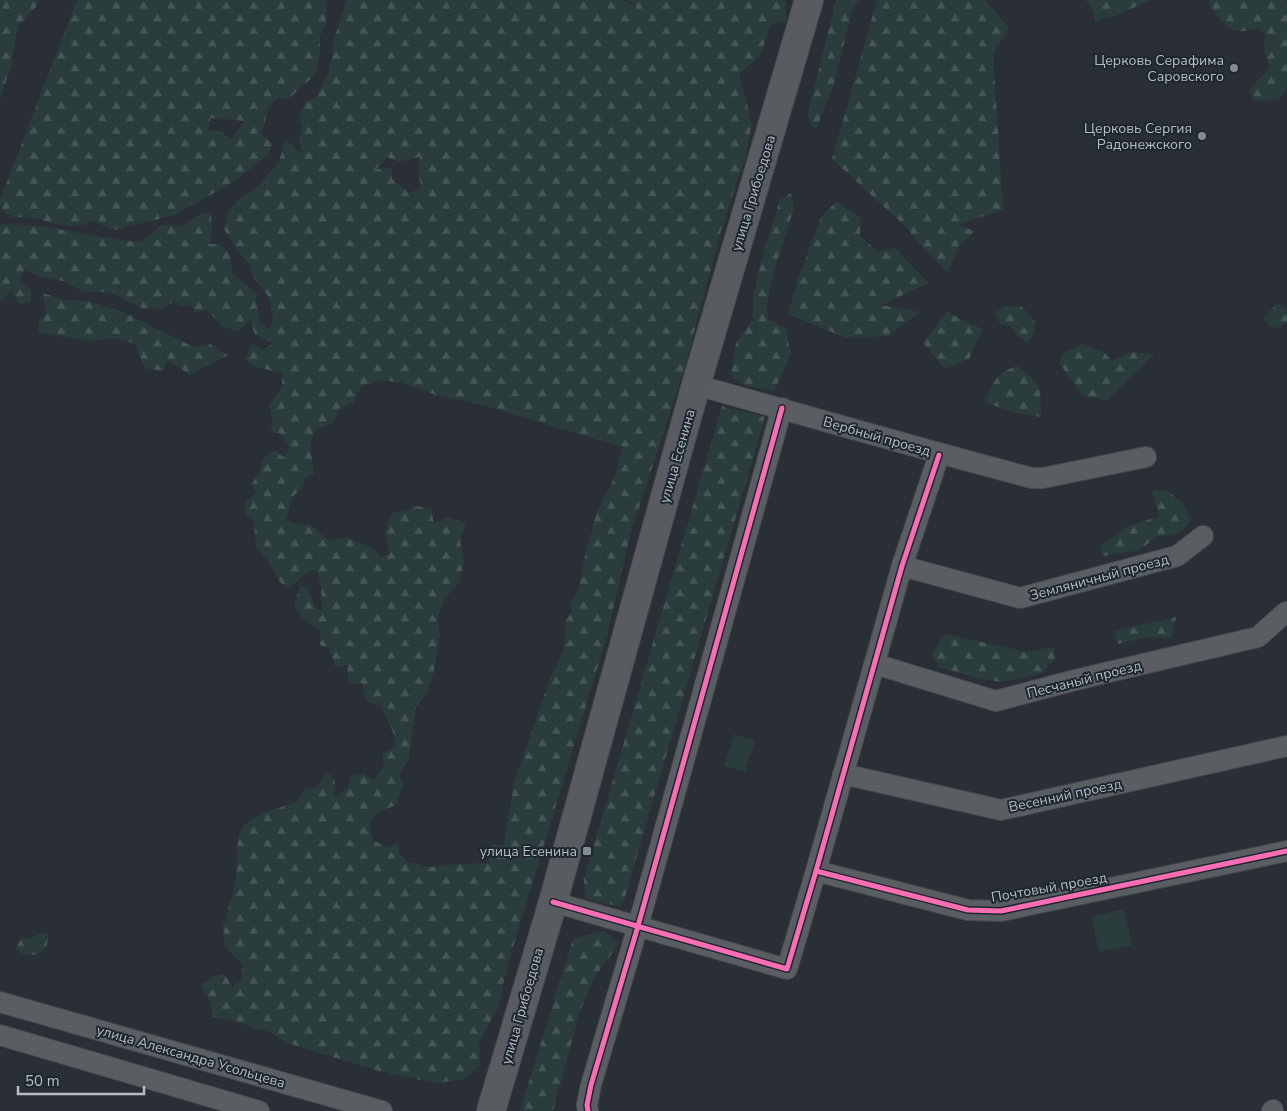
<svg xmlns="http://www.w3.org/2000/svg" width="1287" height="1111" viewBox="0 0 1287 1111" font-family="'Nunito Sans',sans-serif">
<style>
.forest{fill:url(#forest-firs);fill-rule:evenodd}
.garden{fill:#2a3c3b}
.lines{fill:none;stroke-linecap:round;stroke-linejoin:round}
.minor-casing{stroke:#464a4e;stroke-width:22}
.secondary-casing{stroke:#464a4e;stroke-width:30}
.minor{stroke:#5a5e63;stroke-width:20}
.secondary{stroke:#585c61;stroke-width:28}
.cycleway-casing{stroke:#1e272f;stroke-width:8}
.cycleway{stroke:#f96db3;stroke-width:5}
.poi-dot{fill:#848b93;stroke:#1e272f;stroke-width:2}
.labels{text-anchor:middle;stroke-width:4;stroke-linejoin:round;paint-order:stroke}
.poi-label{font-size:14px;fill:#b4bdc5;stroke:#1e272f;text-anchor:end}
.street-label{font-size:14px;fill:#b4bdc5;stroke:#1e272f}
</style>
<defs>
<pattern id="forest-firs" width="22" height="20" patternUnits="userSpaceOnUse" patternTransform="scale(1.25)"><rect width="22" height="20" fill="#2a3c3b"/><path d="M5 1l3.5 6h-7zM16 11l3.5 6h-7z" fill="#465656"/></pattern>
</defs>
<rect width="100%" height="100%" fill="#2a2f35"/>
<!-- forest -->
<g class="forest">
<path d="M 0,0 L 38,0 L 36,7 L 18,26 L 11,66 L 0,99 Z"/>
<path d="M 77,0 L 330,0 L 326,2 L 326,23 L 320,36 L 320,54 L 315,75 L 288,99 L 279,97 L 269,106 L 262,134 L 272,143 L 269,154 L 235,181 L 175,215 L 114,230 L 93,221 C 72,233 49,220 27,217 C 22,216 16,218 11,219 L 0,206 L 0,200 ZM 211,118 L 245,121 L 231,139 L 220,131 L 208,130 Z"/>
<path d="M 346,0 L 623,0 L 638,9 L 629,0 L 785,0 L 786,2 L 786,21 L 771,24 L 760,56 L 739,74 L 752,124 L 746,155 L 721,231 L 684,370 L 630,535 L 607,636 L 508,964 L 498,1007 L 479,1043 L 480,1065 L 465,1079 L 435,1083 L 379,1071 L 287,1043 L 269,1032 L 231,1020 L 213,1017 L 208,997 L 201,985 L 211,977 L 224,973 L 232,987 L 241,981 L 243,965 L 225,947 L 223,926 L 236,882 L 238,837 L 244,825 L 262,813 L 297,802 L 305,789 L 318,787 L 326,771 L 335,780 L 334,797 L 348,789 L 350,776 L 364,773 L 373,780 L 384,767 L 382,753 L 395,747 L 393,732 L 381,706 L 367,701 L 362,683 L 349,684 L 347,665 L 335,667 L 330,649 L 320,645 L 320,630 L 303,619 L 294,606 L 300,585 L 308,588 L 315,608 L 322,611 L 321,587 L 317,569 L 308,572 L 288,589 L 280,582 L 267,559 L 256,547 L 254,523 L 245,512 L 246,502 L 256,493 L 252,484 L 260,470 L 264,457 L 275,451 L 284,457 L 290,448 L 280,433 L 271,433 L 272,419 L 269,404 L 282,388 L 282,373 L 256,367 L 245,360 L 251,343 L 262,350 L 274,343 L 255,335 L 250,319 L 239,331 L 223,327 L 207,310 L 196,313 L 191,305 L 180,306 L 175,301 L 161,309 L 141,308 L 109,292 L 84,292 L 63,281 L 41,277 L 24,270 L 19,278 L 31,291 L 31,302 L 19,304 L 11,291 L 2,301 L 0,299 L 0,225 C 12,223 26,225 38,226 C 73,231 107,239 141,242 L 161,225 L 181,226 L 200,214 L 211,212 L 212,227 L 210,244 L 221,244 L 230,255 L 233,274 L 255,292 L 259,320 L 269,330 L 273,319 L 268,296 L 253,277 L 250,265 L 235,248 L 224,229 L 228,211 L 242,197 L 259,185 L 279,162 L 285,140 L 302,154 L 299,139 L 302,128 L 299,118 L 305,102 L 316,98 L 328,74 L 332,56 L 333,43 ZM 387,157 L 398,162 L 420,157 L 418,175 L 422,188 L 409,193 L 392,179 L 392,168 L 376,169 ZM 381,380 L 404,383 L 435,395 L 479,404 L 623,447 L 614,478 L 596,515 L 585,556 L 579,588 L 571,603 L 571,613 L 566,620 L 563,651 L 549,681 L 514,783 L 505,838 L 503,846 L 494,844 L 485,851 L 490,863 L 455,864 L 430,867 L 407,862 L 399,852 L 399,842 L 387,847 L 373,840 L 369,825 L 375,814 L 396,805 L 403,785 L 399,773 L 409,759 L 416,706 L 427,694 L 433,675 L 440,635 L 437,620 L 445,598 L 459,583 L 464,561 L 460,541 L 466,524 L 448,517 L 434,524 L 431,508 L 414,506 L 407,511 L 392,513 L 384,533 L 390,554 L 381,557 L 371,547 L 345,537 L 329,541 L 312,526 L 296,524 L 286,520 L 292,497 L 302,489 L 305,478 L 314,474 L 310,445 L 315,430 L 333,423 L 339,409 L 353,403 L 361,387 Z"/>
<path d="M 836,0 L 859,0 L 852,10 L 835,81 L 816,129 L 809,123 L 808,112 Z"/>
<path d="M 877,0 L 985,0 L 1009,28 L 993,55 L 1003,210 L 957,225 L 975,231 L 959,246 L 948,272 L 924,249 L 906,227 L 832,159 Z"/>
<path d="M 1085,0 L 1152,0 L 1112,17 L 1096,21 L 1089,3 Z"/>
<path d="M 1210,0 L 1285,0 L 1287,2 L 1287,87 L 1278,100 L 1253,101 L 1250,89 L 1269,68 L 1264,49 L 1265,35 L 1257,28 C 1232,38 1223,24 1209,5 Z"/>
<path d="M 791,193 L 794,208 L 772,278 L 767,307 L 768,320 L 785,327 L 791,354 L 774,391 L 746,386 L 731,376 L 736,343 L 753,320 C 750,285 770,236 779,201 Z"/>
<path d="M 837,201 L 861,218 L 860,236 L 877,251 L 895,248 L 929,283 L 881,305 L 920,312 L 888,336 L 846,338 L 788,314 L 798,279 L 821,217 Z"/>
<path d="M 42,293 L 65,300 L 87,301 L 121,311 L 194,347 L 210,344 L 228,355 L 190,375 L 168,360 L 163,371 L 145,368 L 135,344 L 116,338 L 89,341 L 39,333 L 38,322 L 47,313 Z"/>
<path d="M 1277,304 L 1285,307 L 1287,312 L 1287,322 L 1279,328 L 1269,326 L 1263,318 Z"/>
<path d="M 1004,306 L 1021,306 L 1035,321 L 1034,333 L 1027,343 L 1016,335 L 1011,326 L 1000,324 L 995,313 Z"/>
<path d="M 947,312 L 982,329 L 969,359 L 945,369 L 923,343 Z"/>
<path d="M 1082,344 L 1104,352 L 1112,361 L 1130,352 L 1155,354 L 1107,401 L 1082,395 L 1060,364 L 1062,354 Z"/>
<path d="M 1017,366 L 1029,375 L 1040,388 L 1041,417 L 1021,414 L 985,403 C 993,383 994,374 1017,366 Z"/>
<path d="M 722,406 L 765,417 L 622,907 L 585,899 L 584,879 Z"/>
<path d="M 1166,490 L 1183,503 L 1191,522 L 1177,534 L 1156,537 L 1140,550 L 1103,556 L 1100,545 L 1129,526 L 1159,516 L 1152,491 Z"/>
<path d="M 1176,617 L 1172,638 L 1149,637 L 1118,644 L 1114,631 Z"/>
<path d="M 945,634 L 1027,652 L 1054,647 L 1055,659 L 1042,673 L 1003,682 L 981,679 L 938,667 L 932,654 Z"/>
<path d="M 603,931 L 620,943 L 595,976 L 580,1011 L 553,1111 L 520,1111 L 573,939 Z"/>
<path d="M 41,933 L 49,935 L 46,948 L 37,955 L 23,954 L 16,948 L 22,937 L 28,939 Z"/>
</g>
<!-- garden -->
<g class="garden">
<path d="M 734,734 L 755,741 L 745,772 L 724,766 Z"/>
<path d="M 1124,909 L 1132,945 L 1099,952 L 1091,917 Z"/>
</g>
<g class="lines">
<!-- minor casing -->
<g class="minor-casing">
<g id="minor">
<path d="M 696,385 C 808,416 920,449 1032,478 L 1043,478 L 1146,457"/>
<path d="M 902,566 L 1020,598 L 1177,556 L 1203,536"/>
<path d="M 875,664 L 996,701 L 1075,680 L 1258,637 L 1286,612"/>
<path d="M 843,774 L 1001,810 L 1287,746"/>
<path d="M 816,871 L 968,910 L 1001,911 L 1287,851"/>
<path d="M 553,902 L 787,969 L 816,871 L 902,566 L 939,455"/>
<path d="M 0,1002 L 382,1111"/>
<path d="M 0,1035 L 259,1111"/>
<path d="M 588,1111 L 587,1105 L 591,1085 L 638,926 L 782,408"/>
<path d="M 1272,1111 L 1273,1110"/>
</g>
</g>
<!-- secondary casing -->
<g class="secondary-casing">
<path id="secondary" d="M 491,1111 L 553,902 L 696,385 L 809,0"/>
</g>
<!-- minor -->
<use href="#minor" class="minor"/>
<!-- secondary -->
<use href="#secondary" class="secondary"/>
<!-- cycleway casing -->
<g class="cycleway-casing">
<g id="cycleway">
<path d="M 816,871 L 968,910 L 1001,911 L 1287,851"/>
<path d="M 553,902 L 787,969 L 816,871 L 902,566 L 939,455"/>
<path d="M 588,1111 L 587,1105 L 591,1085 L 638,926 L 782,408"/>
</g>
</g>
<!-- cycleway -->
<use href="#cycleway" class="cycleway"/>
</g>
<!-- markers -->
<g class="poi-dot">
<circle cx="1234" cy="68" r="5"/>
<circle cx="1202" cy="136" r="5"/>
<rect x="582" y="846" width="10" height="10" rx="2.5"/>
</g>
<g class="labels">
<!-- poi labels -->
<g class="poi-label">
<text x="1224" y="65">Церковь Серафима<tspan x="1224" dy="16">Саровского</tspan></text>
<text x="1192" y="133">Церковь Сергия<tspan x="1192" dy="16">Радонежского</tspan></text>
<text x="577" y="856">улица Есенина</text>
</g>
<!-- street labels -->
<g class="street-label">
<text transform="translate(753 193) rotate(-73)" y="5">улица Грибоедова</text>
<text transform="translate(877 436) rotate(16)" y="5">Вербный проезд</text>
<text transform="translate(677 456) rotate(-74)" y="5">улица Есенина</text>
<text transform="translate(1099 577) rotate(-15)" y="5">Земляничный проезд</text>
<text transform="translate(1084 679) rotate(-14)" y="5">Песчаный проезд</text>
<text transform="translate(1065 795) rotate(-12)" y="5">Весенний проезд</text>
<text transform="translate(1049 887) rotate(-10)" y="5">Почтовый проезд</text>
<text transform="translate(522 1006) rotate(-74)" y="5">улица Грибоедова</text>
<text transform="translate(191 1056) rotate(16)" y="5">улица Александра Усольцева</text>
</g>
</g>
<!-- scale -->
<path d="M18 1086v8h126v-8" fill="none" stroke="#b4bdc5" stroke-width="2.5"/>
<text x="25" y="1086" font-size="15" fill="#b4bdc5" stroke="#1e272f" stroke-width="4" paint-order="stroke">50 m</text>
</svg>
